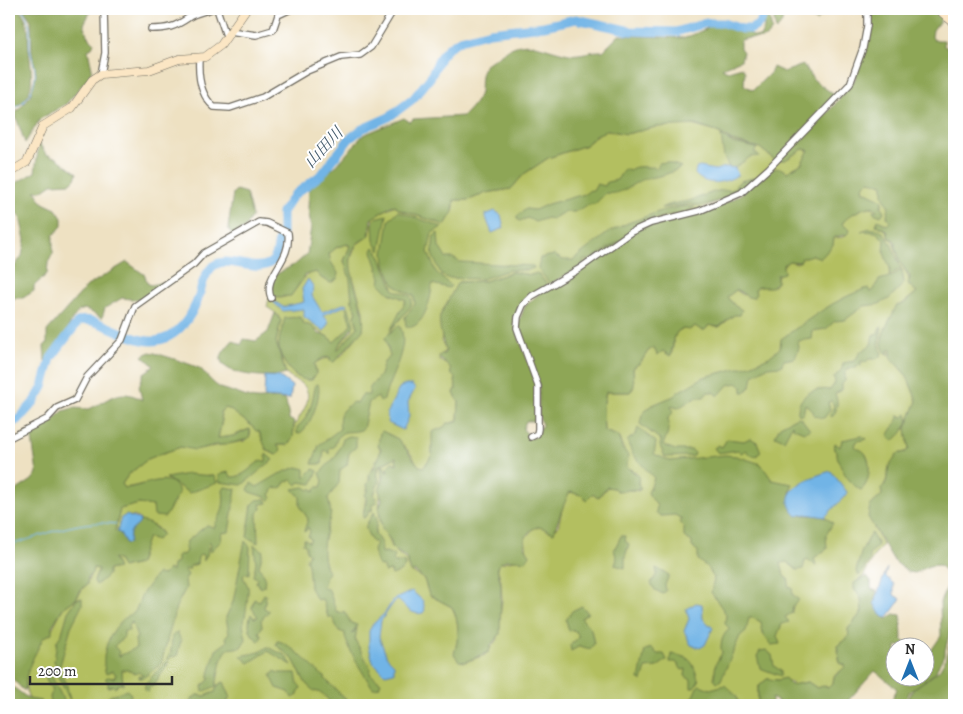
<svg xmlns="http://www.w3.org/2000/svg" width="963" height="714" viewBox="0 0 963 714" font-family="Alegreya,'Noto Serif JP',serif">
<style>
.green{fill:#b3bf61;stroke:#6f7546}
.forest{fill:#8ea657;stroke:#5c6841;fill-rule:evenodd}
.water{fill:#71b4e6;stroke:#4e7088}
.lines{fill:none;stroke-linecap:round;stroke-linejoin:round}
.stream{stroke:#71b4e6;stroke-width:1}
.river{stroke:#71b4e6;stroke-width:9}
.minor-casing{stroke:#6f6b60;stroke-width:8}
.secondary-casing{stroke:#6f6b60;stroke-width:9}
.minor{stroke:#fff;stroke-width:5.5}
.secondary{stroke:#fbe6c4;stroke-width:8}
.labels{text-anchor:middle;stroke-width:4;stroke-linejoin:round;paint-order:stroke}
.water-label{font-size:16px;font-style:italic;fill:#445b6c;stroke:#fff}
</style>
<rect width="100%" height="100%" fill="#fff"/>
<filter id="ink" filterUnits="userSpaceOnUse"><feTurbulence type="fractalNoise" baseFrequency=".02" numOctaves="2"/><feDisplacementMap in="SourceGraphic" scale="10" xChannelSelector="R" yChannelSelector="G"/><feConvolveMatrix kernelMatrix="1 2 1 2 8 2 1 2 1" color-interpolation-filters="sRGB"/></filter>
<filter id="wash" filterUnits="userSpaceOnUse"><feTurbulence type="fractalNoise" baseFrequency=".0096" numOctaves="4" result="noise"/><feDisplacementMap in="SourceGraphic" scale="20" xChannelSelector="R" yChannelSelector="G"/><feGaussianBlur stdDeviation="1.12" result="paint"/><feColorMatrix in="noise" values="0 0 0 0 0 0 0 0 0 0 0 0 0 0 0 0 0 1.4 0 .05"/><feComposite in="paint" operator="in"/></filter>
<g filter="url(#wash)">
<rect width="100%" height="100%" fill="#eee1c2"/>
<!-- green -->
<path class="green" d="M 688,124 L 717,132 L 732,141 L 760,148 L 771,157 L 785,160 L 803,149 L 809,151 L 809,153 L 801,164 L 787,172 L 779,168 L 753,185 L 590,260 L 548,285 L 537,273 L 531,275 L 512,272 L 485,281 L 458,282 L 440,316 L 443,332 L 441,341 L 446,349 L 439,360 L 450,367 L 451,374 L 455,377 L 456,389 L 454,393 L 459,402 L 458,420 L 438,430 L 433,435 L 432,455 L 424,467 L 419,467 C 413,455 395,431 380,433 L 380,456 L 370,472 L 363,516 L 368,514 L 369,510 L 372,510 L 379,466 L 396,457 L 397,464 L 392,462 L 385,472 L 384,466 L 381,468 C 384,486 377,501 380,519 C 382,530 390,537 392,548 L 408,562 L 409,570 L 424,579 L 429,595 L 452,607 C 459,620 461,637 455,650 L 465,662 L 485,655 L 498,638 L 502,600 L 501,581 L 497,567 L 500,563 L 519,559 L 527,552 L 525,538 L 534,528 L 543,527 L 548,531 L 558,527 L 565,496 L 570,492 C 579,494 591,493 599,497 L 607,487 L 639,491 L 637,473 L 627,467 L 625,452 L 618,436 L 604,431 L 603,407 L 606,392 L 630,392 L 633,389 L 633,368 L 641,362 L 648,351 L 654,347 L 657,352 L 664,351 L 671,355 C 675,345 671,325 689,330 L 695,326 L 705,330 L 709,325 L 719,327 L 734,315 L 735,306 L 727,297 L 736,290 L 743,295 L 755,292 L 756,287 L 774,286 L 777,282 C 777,273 781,266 789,261 L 797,263 C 799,262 800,260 802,258 C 814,248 830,261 834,238 L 844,237 L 849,232 L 842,224 L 846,217 L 868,206 L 877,209 L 874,213 L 882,209 L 882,202 L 864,191 L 863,187 L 869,181 L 883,183 L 890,207 L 887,217 L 890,222 L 887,225 L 882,222 L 880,226 C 894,234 894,248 900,260 C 904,270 910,276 910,286 L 917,292 L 895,310 L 882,338 L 886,354 L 889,354 L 888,350 L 891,348 L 891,358 L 907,376 L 917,401 L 906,428 L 909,449 C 905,454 899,452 896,456 C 887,467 890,479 881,489 L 883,495 L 870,506 L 874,528 L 883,545 L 874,556 L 863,577 L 858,580 L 854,589 L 861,598 L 862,612 L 848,629 L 849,636 L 837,646 L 840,663 L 845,665 L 845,668 L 834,676 L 833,683 L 828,688 L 826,686 L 817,688 L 808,682 L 794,685 L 789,681 L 767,679 L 758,687 L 758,705 L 231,705 L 227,703 L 229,693 L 222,683 L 218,685 L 215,692 L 205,696 L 197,695 L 191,700 L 189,705 L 41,705 L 42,703 L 29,699 C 19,675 33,659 43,637 L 49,635 L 63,608 L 76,599 L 88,581 L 93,568 L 99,569 L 94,581 L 99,583 L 108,569 L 117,568 L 113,558 L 119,561 L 124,567 L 139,564 L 146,539 L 162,533 L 156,527 L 140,521 L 139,518 L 133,516 L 121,518 L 117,532 L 115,531 L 120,509 L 139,504 L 153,506 L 154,511 L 165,517 L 179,493 L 164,480 L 125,488 L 122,484 L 129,474 L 148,459 L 160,454 L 181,447 L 198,449 L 245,441 L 250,436 L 251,431 L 249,429 L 233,436 L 218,439 L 222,420 L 220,412 L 225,408 L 229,409 L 259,431 L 268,451 L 276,455 L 280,452 L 277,445 L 288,445 C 292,439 292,434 294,427 C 299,415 314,401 305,387 C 301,381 291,380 286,374 L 276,342 L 281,321 L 277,314 L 267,307 L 269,298 C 274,296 280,299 285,297 C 300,293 299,274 316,272 L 321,278 L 331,283 L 333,280 L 329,254 L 332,250 L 345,244 L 350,246 L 344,261 L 351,279 L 352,301 L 357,311 L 355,317 L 358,328 L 338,350 L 336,349 L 353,329 L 349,308 L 347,310 L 351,324 C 346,332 340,336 334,342 C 319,330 304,322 285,318 L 282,355 L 295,376 L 312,380 L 316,373 L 314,364 C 324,355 332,361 341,356 L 363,330 L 363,311 L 349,264 L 356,245 L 370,235 L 373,217 L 395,205 L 398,209 L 445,225 L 454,209 L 454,200 L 469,200 L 486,193 L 511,189 L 524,174 L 548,158 L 586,145 L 602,131 L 630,133 L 656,127 Z"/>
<!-- forest -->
<g class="forest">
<path d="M 9,9 L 20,9 C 31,26 27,31 29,49 C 31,71 39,102 9,108 Z"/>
<path d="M 23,9 L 92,9 L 84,24 L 87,35 L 94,42 L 92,48 L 88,50 L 92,69 L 89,77 L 66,104 L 40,119 L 25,143 L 15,114 L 30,96 L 36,74 L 32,54 L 31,20 Z"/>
<path d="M 772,9 L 831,9 L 823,14 L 817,21 C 809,16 800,13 790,18 L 783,13 L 782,23 L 776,31 Z"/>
<path d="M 868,9 L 934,9 L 942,18 L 933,30 L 932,37 L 934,40 L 944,40 L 944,46 L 949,48 L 951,47 L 949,40 L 954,39 L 954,579 L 939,565 L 929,566 L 915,573 L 908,572 L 894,561 L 868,517 L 870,506 L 882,495 L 881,489 L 886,483 L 889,466 L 897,454 L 906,452 L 909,449 L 906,428 L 917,401 L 907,376 L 891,358 L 891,349 L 888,350 L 888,355 C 872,341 892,320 896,306 L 903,304 L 917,292 L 908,284 L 910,277 L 900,262 L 894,240 L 889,238 L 887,230 L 876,225 L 878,220 L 887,225 L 890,222 L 887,215 L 889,207 L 883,195 L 883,184 L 869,181 L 863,187 L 864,191 L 883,200 L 881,206 L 884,212 L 881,216 L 874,213 L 873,211 L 877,210 L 874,207 C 866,205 846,216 842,224 L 850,230 C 847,238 840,234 834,238 L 833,245 L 821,258 L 812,255 L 802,258 L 800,262 L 789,261 L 783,265 L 784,273 L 777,275 L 777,282 L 771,287 L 757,287 L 755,290 L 756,294 L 753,298 L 748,297 L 739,291 L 736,290 L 727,297 L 735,306 L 742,310 L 740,315 L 734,315 L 719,327 L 709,325 L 705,330 L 701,330 L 695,326 L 689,330 C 671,325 675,345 670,356 L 663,351 L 657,355 L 654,347 L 648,351 L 641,362 L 633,368 L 634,386 L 630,392 L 606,392 L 603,407 L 604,431 L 618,436 L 622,448 L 628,455 L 627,467 L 639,476 L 638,483 L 641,489 L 617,491 L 614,488 L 607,487 L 598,497 L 593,494 L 587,500 L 581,495 L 570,492 C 567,495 555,528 554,533 C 539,527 537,522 525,537 L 525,547 L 530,555 L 526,561 C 517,561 503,556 497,567 L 501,585 L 500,634 L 491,645 L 489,652 L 465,662 L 459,661 L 454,654 C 459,637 460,623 452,607 L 429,595 L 424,579 L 414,571 L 412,574 L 406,558 L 392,548 L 391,541 L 382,529 L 379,509 L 382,499 L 379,490 L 383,480 L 382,465 L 384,466 L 386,472 L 388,471 L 387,467 L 392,462 L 397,464 L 396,457 L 379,466 L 377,472 L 379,481 L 374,494 L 377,502 L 372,505 L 372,511 L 369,510 L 367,516 L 363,518 L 363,516 L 367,498 L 365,494 L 368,491 L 367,484 L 370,479 L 369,474 L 376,465 L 375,460 L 378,460 L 381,448 L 378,446 L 380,433 L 382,431 L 398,439 L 419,466 L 424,467 L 432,455 L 432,432 L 444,427 L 447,423 L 454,423 L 458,420 L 459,402 L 454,393 L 456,389 L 455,378 L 451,374 L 450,367 L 438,357 L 441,354 L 444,354 L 446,350 C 443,344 438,323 440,316 L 458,282 L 485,281 L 512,272 L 531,275 L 537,273 L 548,285 C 497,313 519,332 533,375 C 538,389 537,406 537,421 L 526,421 L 523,429 L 531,438 L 535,437 L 542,425 L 539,416 L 539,385 L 518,324 L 525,306 L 541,292 L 580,270 L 632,233 L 652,224 L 700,212 L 729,201 L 741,194 L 770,169 L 780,168 L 787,172 L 801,164 L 809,150 L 803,149 L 785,160 L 778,160 L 831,109 L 855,79 L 868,31 Z"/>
<path d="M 768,11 L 772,30 C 764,45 752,34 740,41 L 740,48 L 743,52 L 741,60 L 722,68 L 728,71 L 742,67 L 745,72 L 744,85 L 753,90 L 771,72 L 773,67 L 784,72 L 803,65 L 814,80 L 837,97 L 775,160 L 760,148 L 732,141 L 720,133 L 695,125 L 656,127 L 626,134 L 608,130 L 596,135 L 586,145 L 548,158 L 524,174 L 511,189 L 486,193 L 469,200 L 454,200 L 453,212 L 445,225 L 398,209 L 395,205 L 391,206 L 371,219 L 369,236 C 365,239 359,241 356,245 C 339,269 368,302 363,330 L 334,362 L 330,361 L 330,357 L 323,358 L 314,364 L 316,373 L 312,380 C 295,383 277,358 279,342 C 280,334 283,326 285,318 L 300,317 L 304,324 L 312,326 L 319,334 L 327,336 L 334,342 C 340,336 346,332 351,324 L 346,308 L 348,306 L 354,325 L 339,345 L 337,351 L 358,327 L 355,317 L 357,311 L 352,301 L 350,279 L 344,261 L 350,246 L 348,244 L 337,247 L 329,254 L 331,262 L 338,273 L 337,279 L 331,283 L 321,278 L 316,272 L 305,275 L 291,296 L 272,297 L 270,290 L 275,275 L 297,263 L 307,254 L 311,227 L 308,208 L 309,186 L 337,165 L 363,135 L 404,118 L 410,122 L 413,119 L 463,116 C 469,110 478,101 480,92 C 481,84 479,73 485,66 C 487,62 493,60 497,57 C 526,34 538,48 569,54 C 579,56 592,50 603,51 L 619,35 L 685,38 L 708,28 L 709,22 L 713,21 C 727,23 743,24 753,36 L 760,37 L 764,28 L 762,13 Z"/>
<path d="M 721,136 L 733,143 L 757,148 L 754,153 L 757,153 L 759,156 L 750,157 L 733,169 L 729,168 L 724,157 Z"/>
<path d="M 39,143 L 46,154 L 57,158 L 77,173 L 75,179 L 71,183 L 52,184 L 42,191 L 35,191 L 43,203 L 56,209 L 62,218 L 62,226 L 53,236 L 53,253 L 48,263 L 47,274 L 34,286 L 34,291 L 23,298 L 15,298 L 9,304 L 9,274 L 22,256 L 25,240 L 20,217 L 9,202 L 9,190 L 14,184 L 35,172 Z"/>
<path d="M 667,162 L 681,167 C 670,174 661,176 649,178 C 632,181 624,196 606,193 L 595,204 L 588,205 L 574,212 L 564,212 L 552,219 L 547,218 L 535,222 L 528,218 L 520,221 L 517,219 L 517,216 L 526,209 L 535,210 L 548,204 L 585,194 L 590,190 L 593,191 L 597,184 L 605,186 L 607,182 L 617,180 L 624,169 L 629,171 C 635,164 646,168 655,167 L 657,169 L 659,163 Z"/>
<path d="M 758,177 L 729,198 L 700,206 L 690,204 L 661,208 C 673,202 684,203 695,199 C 708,194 718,189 732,190 L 740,181 Z"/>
<path d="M 236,190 L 246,193 L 252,216 L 244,229 L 232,235 L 228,228 L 233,193 Z"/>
<path d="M 685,206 L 695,207 L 686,212 L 647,220 L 648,223 L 590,260 L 584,260 L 582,266 L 550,284 L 538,269 L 540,258 L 554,255 L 563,260 L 573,260 L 609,232 L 628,223 L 664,210 Z"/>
<path d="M 398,211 L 442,227 L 432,233 L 428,252 L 436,272 L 451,286 L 449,288 L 432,284 C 432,297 423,331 406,327 L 405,317 L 415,304 L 414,296 L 394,285 L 385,264 L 384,253 L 389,220 Z"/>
<path d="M 387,215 L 380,251 L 374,241 L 373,222 L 376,218 Z"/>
<path d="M 870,228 C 872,229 875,229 878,229 C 889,233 896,257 901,268 L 889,276 L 890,268 L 884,253 L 885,240 L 876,232 L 861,231 Z"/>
<path d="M 438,233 L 439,247 L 446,258 L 453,258 L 460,262 L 533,266 L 534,268 L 528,270 L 509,270 L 482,279 L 447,278 L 441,274 L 432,254 L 434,236 Z"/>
<path d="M 374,247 L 380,255 L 394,290 L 409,295 L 412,299 L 411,306 L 390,331 L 406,300 L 389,293 L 380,284 L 381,278 L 372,251 Z"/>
<path d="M 127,262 L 145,275 L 147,283 L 151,285 L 163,282 L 162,286 L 141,300 L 122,298 L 105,308 L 102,318 L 85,309 L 79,311 C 64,325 65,352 45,361 L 44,346 L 47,343 L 47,331 L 87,286 Z"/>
<path d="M 902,269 L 904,283 L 889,299 L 879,304 L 864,306 L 845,320 L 835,321 L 826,329 L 813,331 L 812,339 L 798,341 L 799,348 L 795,358 L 784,360 L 781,366 L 767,367 L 753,375 L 751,386 L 745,392 L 742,392 L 742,387 L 737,383 L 728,385 L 718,396 L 713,392 L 708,392 L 704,397 L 696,397 L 678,408 L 671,406 L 673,412 L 668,418 L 669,429 L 663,445 L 675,450 L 692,450 L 695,453 L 694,456 L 665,457 L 660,446 L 661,440 L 640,424 L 642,415 L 650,406 L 674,396 L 678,392 L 704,377 L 750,365 L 769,357 L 780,348 L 781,339 C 810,319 834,299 868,288 L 870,292 L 872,291 L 879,280 L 893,276 Z"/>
<path d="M 275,313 L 281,321 L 276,342 L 286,374 C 273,379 223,376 221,360 C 220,353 229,345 233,340 L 241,345 L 244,339 L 256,341 L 268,332 Z"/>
<path d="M 399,325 C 412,345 388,379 384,400 L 380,402 L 378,397 L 369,402 L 363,429 C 348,436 341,424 334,447 L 329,448 L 329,454 L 325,450 L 324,451 L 322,464 L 312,464 L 319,445 L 340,429 C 338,412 341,411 353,402 L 357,403 L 362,395 L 369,395 L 369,389 L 380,375 L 384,362 L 390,357 L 385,337 Z"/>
<path d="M 880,327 L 882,327 L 879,342 L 882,355 L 876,359 L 869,359 L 866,362 L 861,361 L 861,366 L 857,365 L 856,368 L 849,368 L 845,373 L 845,381 L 842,384 L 842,390 L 835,394 C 839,402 837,412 832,417 L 830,415 L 834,406 L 832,401 L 828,402 L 830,410 L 824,418 L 814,416 L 813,411 L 805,404 L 803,415 L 798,414 C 797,395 814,387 830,390 L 835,383 L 834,377 L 842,369 L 843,363 L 855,361 L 860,352 L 871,345 L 873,335 L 878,333 Z"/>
<path d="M 150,352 C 157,353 197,366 201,369 C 207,376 216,388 226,390 C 236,392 246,398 256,399 C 265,400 277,395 286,401 L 289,419 L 294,422 L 293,437 L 288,445 L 277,445 L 281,450 L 276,455 L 266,449 L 259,431 L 256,431 L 252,426 L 229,409 L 225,408 L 220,412 L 222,420 L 218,438 L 233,436 L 250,429 L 250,436 L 248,439 L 225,445 L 216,445 L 195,450 L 181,447 L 160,454 L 148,459 L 129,474 L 122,484 L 125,488 C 139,488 175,468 179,493 L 165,517 L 154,516 L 153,506 L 139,504 L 120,509 L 115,531 L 121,533 L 126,544 L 129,542 L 130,532 L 140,521 C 149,522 156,527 162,534 L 157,540 L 148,537 L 147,539 L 139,564 L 122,568 L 119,561 L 113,558 L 118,568 L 108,570 L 108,575 L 96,585 L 94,581 L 99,569 L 93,568 L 92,573 L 88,577 L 87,585 L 82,588 L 76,599 L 63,608 L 52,626 L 52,633 L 43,638 C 34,658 26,666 25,690 L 23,690 L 9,675 L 9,495 L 32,480 L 37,473 L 31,432 L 48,424 L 63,411 L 73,408 L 89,409 C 109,400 120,386 142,400 L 139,386 L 144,373 L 154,366 L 143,356 Z"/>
<path d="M 316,384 L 318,384 C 322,394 310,432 297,434 L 297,427 C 311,417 312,400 316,384 Z"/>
<path d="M 907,414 C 911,423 900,437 892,441 L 888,436 L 898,420 L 898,416 L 903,417 Z"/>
<path d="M 797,417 L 801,418 L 810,430 L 804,432 L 794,428 L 792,425 L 784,440 L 775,436 L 780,426 Z"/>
<path d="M 638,428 L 656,442 L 654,454 L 670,461 L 725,455 L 736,456 L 761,464 L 772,480 L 792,484 L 790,494 L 802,515 L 822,515 L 833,523 L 826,535 L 827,549 L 814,558 L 816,566 L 809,560 L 805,561 L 803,569 L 797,570 L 787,562 L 781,563 L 784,576 L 789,580 L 788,586 L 792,588 L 793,595 L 799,600 L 793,606 L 792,613 L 785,617 L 789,622 L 782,624 L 777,636 L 780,644 L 771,645 L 763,634 L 761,622 L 753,618 L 749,618 L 746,631 L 740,636 L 721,680 L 717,683 L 714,678 L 716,663 L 722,653 C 719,645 723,633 730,629 L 725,624 L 726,614 L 711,592 L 714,578 L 708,568 L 698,560 L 698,551 L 692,547 L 692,542 L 684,537 L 684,527 L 680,522 L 682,519 L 675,515 L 661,516 L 656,513 L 657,506 L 648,493 L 654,478 L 633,455 L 627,441 L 636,434 Z"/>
<path d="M 349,436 L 356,437 L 356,447 L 349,453 L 347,465 L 340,470 L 339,483 L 328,498 C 329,504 332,512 330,518 C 324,536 318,557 329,573 L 326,576 L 323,587 L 329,590 L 336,611 L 341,613 L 344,611 L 351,623 L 357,625 L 352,634 L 357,628 L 355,640 L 371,669 L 370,674 L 381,682 L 379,687 L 373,688 C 367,680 343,642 345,633 L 339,631 L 332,617 L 328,617 L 322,599 L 317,600 L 310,588 L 308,564 L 306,559 L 309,554 L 306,551 L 306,546 L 303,544 L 304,539 L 309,542 L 311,539 L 308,537 L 310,532 L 308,527 L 305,532 L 304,531 L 308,519 L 300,506 L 300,497 L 293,489 L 304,487 L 309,490 L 311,488 L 314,492 L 317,487 L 321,487 L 323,481 L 320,473 L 336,456 L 343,439 Z"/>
<path d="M 862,436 L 867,439 L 857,441 L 855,446 C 858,450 862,449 865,453 C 872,462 870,484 861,490 C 850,485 836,463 837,452 L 834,450 L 835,443 L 840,447 L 842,440 Z"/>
<path d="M 750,438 L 757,442 L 761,452 L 756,456 L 749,454 L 746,450 L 741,453 L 738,450 L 718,453 L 714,448 L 718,445 L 722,447 L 727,439 L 744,441 Z"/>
<path d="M 266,454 L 273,460 L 242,485 L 219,482 L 219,474 L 229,472 L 231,477 C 244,478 252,465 262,460 L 266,462 Z"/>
<path d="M 297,467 L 305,469 L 305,477 L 313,469 L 318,471 L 312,484 L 299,482 L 297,485 L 292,480 L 285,482 L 283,487 L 277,489 L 275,487 L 270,495 L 272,498 L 270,500 C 263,494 255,496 248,490 L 251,483 L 257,487 L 279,474 Z"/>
<path d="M 188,474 L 214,476 L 217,483 L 189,493 L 166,478 Z"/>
<path d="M 225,487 L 236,489 L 229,532 L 222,533 L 221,541 L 210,552 L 211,544 L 209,541 L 207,555 L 203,561 L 203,555 L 201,554 L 198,557 L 197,564 L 190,566 L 189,570 L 184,569 L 188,575 L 185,579 L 186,588 L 176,607 L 161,664 L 143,678 L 139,678 L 139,676 L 143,675 L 138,672 L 136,674 L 128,670 L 122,670 L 123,684 L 119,684 L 115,688 L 113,685 L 108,688 L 108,681 L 105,679 L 107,677 L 114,678 L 116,674 L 112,671 L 106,674 C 98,652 114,620 135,612 L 142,594 L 155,576 L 157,574 L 164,575 L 168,569 L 172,571 L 173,565 L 177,562 L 177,556 L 180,554 L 183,555 L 186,551 L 185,548 L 187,541 L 207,525 L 215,528 L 215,524 C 223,514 225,503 223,490 ZM 132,622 L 137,638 L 135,639 L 136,648 L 119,656 L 119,652 L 114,646 L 124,637 L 124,631 L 129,631 L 128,626 Z"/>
<path d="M 266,499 L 268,503 L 260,504 L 261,509 L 257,513 L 258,543 L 247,537 L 252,505 L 257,500 Z"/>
<path d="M 374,512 L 377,519 L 375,534 L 381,543 L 381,553 L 386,552 L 395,556 L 393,560 L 395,562 L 404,562 L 405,566 L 400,572 L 392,575 L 391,571 L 384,572 L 383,567 L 378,565 L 373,551 L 376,542 L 372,542 C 363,524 364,529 374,512 Z"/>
<path d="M 871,533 L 878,545 L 869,555 L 870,560 L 859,576 L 856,571 L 862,550 Z"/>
<path d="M 621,536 L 626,536 L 625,541 L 629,544 L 625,557 L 625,568 L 615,565 L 617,559 L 614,550 Z"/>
<path d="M 245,541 L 250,547 L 249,574 L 246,573 L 243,576 C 244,580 247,583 248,587 C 249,592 245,621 243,625 L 246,639 L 241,647 L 228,649 L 225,653 L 221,661 L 216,686 L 203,692 L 202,686 L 209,680 L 209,674 L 216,650 L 227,642 L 226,636 L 229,633 L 226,617 L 233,602 Z"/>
<path d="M 254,545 L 263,551 L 259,567 L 265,577 L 264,586 L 261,588 L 256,582 L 257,578 L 253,576 L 256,563 Z"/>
<path d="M 656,568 L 669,575 L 665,585 L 666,591 L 663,594 L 655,590 L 651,583 L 657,574 Z"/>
<path d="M 867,576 L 871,581 L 871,589 L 877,591 L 874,603 L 882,616 L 888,619 L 893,614 L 901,615 L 902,640 L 912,646 L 896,646 L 896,676 L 926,676 L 926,665 L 930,664 L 930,652 L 941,636 L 940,602 L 951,578 L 954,582 L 949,603 L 952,623 L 944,655 L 935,673 L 909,692 L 907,699 L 910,705 L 889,705 L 897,689 L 875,671 L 844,705 L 783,705 L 772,698 L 772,704 L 758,705 L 758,687 L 767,679 L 778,680 L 785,678 L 791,685 L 808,682 L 817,688 L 823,686 L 828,688 L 833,683 L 834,677 L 845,667 L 845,665 L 840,663 L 837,646 L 849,636 L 848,629 L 862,612 L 861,598 L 854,589 L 854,583 Z"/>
<path d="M 954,590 L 954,705 L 912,705 L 909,700 C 910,684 933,680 941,667 C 948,655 953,635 954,621 C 954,610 951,602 954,590 Z"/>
<path d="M 264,594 L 266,595 L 264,608 L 269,611 L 261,620 L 262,627 L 259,632 L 262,636 L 259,641 C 249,635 247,624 251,614 L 254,618 L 258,617 L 252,608 L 254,599 L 260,601 Z"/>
<path d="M 82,598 L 82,605 L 71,627 L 59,669 L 66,682 L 70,700 L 53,667 L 57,665 L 54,662 L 57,641 L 62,633 L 68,612 L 77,599 Z"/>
<path d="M 582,606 L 588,613 L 581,618 L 591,629 L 594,644 L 590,649 L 580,646 L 571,651 L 570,645 L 578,638 L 578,634 L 574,630 L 569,631 L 566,620 L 572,611 Z"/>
<path d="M 177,632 L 181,640 L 177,656 L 170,657 L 167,666 L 153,686 L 149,687 L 148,693 L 145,690 L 145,684 L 166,662 L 171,651 L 172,636 Z"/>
<path d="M 277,641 C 289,641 314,670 325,677 L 326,680 L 352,705 L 333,705 L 322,693 L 314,691 L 306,684 L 293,659 L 276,645 Z"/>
<path d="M 267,647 L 285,655 L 292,665 L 268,651 L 249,663 L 241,656 L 260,652 Z"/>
<path d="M 652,648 L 657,654 L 664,654 L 667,660 L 657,667 L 646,668 L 642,681 L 639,680 L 645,650 Z"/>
<path d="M 766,650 L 772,655 L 774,666 L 781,671 L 781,676 L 760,668 L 757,656 L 760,651 Z"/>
<path d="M 671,654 C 694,657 692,663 699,681 L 694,688 L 691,688 L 691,680 L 685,676 L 686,669 L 682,670 L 676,662 L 670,662 Z"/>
<path d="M 46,668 L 48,669 L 66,705 L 51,703 L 50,697 L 53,689 L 49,686 L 43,671 Z"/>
<path d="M 275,671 L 278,673 L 296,673 L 298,684 L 301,687 L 297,696 L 292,698 L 289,692 L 277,688 L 271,676 Z"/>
<path d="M 224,682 L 230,696 L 227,703 L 231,705 L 189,705 L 191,700 L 197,695 L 205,696 L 215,692 L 218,685 Z"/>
<path d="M 9,684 L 29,699 L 41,701 L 41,705 L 9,705 Z"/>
<path d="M 700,685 L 710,689 L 725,685 C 730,691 741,696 737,705 L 707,705 L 691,701 L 697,687 Z"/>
<path d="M 127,690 L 131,694 L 129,705 L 103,705 L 109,696 Z"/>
</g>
<!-- water -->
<g class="water">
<path d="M 700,167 L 715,170 L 726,167 L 735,168 L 738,175 C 725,183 706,187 695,174 L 696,168 Z"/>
<path d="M 495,211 L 501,215 L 504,228 L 492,233 L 485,215 Z"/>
<path d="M 308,279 L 313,286 L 312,296 L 322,312 L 346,303 L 347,305 L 323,315 L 329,322 L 324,331 L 304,317 L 304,309 L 283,311 L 273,302 L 274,301 L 283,307 L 304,302 L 302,289 Z"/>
<path d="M 265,376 L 280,377 L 292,386 L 290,399 L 264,397 Z"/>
<path d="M 406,385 L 412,385 L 415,389 L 408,402 L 409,417 L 403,430 L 388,423 L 387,412 L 400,387 Z"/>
<path d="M 831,471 L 847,492 L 846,495 L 825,517 L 806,514 L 797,516 C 771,490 813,476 831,471 Z"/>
<path d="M 126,515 L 140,520 L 139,524 L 130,532 L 129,543 L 126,544 L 120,533 L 117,532 L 121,518 Z"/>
<path d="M 887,568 L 885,576 L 894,584 L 894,595 L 901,599 L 887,618 L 880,614 L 874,603 Z"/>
<path d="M 412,591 L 423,601 L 425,610 L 423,613 C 412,616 406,607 398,600 L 394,602 L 381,621 L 379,637 L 387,657 L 394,664 L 394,672 L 385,674 L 373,662 L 369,647 L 369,631 L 373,624 L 385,613 L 393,600 Z"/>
<path d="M 696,603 L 702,604 L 703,619 L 713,628 L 705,645 L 700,648 L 691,645 L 684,631 L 689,619 L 686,609 Z"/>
</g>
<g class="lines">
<!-- stream -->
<g class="stream">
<path d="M 9,110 C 25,106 36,89 35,72 C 35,64 31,57 30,49 C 29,31 33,25 22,9"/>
<path d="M 9,545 C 45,536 78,518 116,524"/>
</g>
<!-- river -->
<path class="river" d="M 9,425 L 19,419 L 34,402 L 43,387 L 51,358 L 78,322 C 94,313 130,343 153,341 C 177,340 192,316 199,296 C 202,285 204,276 211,268 C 226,252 252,274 270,263 C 281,256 275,241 282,233 L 282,212 L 294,195 L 322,174 L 349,139 L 362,129 L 389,117 L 413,99 L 430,78 L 441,56 L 449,47 L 460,40 L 490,32 L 544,26 L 576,19 L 631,31 L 676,32 L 706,23 L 723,23 L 742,29 L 751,29 L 758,25 L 762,19 L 763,9"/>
</g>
</g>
<g filter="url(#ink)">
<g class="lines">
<!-- minor casing -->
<g class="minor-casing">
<g id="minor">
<path d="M 217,9 L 226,36"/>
<path d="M 151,29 C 167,29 175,27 188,18 C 194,13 204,12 211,9"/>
<path d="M 230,31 L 256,35 L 273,30 L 278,15 L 291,9"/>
<path d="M 199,59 C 198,76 200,95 214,107 L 230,108 L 263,97 L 307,71 L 341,57 L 360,55 L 371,47 L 394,9"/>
<path d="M 101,74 L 105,53 L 104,9"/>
<path d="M 531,437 L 537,434 L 538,429 L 538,386 L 517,328 L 518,317 L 523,305 L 532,296 L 579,269 L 631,232 L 651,223 L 699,211 L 741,193 L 769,168 L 850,84 L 863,48 L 867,26 L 867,9"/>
<path d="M 9,438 L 47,419 L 57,408 L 75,400 L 87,377 L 122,340 L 135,306 L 194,264 L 204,253 L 259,222 L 267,223 L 288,233 C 292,262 262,275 271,298"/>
</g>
</g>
<!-- secondary casing -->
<g class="secondary-casing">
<g id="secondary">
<path d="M 938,9 L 954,23"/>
<path d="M 9,173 L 27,162 L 43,126 L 72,108 L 92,80 L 101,74 L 149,70 L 179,59 L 205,57 L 221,45 L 246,9"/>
</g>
</g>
<!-- minor -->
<use href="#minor" class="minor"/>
<!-- secondary -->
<use href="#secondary" class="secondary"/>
</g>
</g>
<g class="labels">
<!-- water labels -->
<g class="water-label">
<text transform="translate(323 147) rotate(-47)" y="6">山田川</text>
</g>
</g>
<!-- margin -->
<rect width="963" height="714" fill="none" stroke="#fff" stroke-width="30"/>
<!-- north arrow -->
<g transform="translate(910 662)"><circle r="24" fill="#ffffff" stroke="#aaaaaa"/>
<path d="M0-4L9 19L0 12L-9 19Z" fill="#1f6fb2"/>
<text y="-8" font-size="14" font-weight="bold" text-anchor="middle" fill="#2b2b2b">N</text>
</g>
<!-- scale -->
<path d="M30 676v8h142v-8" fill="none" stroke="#2b2b2b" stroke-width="2.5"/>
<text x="38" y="676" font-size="15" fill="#2b2b2b" stroke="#ffffff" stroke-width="4" paint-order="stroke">200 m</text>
</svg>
